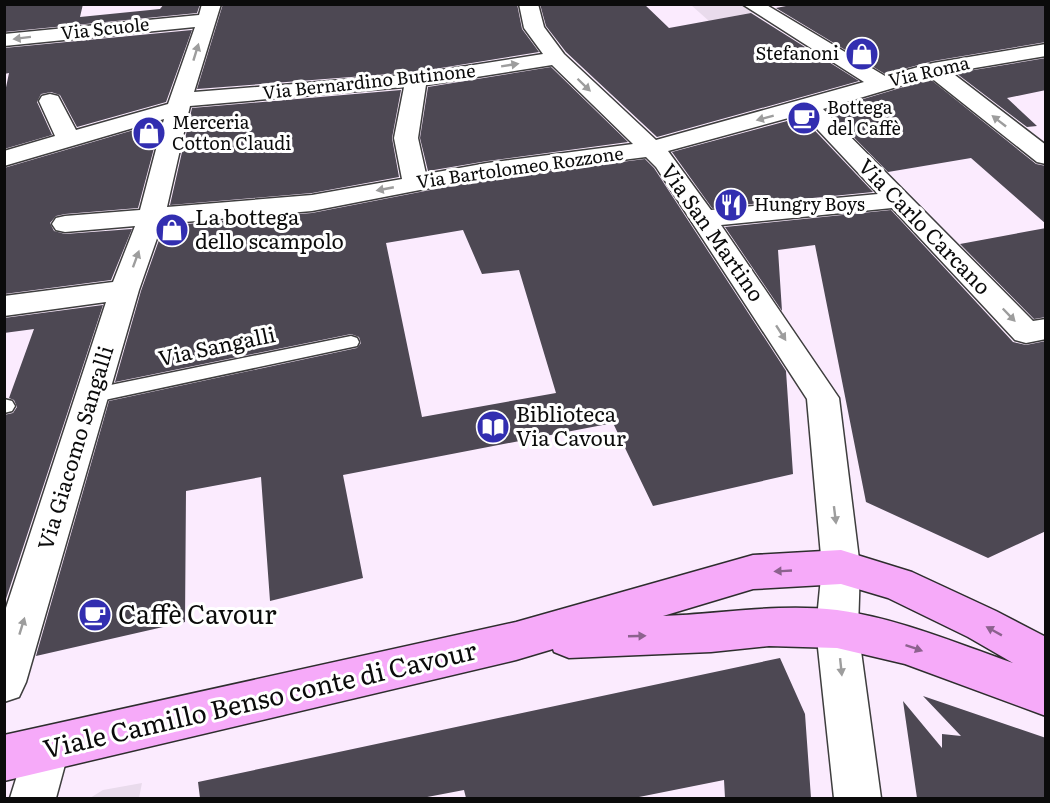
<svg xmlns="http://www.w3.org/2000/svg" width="1050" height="803" viewBox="0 0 1050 803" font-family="Literata,serif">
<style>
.plaza{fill:#e9dbec}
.building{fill:#4d4853;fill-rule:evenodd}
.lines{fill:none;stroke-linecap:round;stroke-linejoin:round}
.lane-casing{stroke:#3e3e3e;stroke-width:3}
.street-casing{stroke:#3e3e3e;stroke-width:3}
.secondary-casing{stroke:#2d2d2d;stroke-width:3}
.lane{fill:#fff;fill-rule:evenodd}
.street{fill:#fff;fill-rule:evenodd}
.secondary{fill:#f6aaf9;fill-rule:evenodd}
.oneway{fill:#9d9d9d}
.oneway2{fill:#8c628e}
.labels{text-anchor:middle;stroke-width:6;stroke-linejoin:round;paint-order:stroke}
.far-street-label{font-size:18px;fill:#0b0b0b;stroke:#fff}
.far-poi-label{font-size:18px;fill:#0b0b0b;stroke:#fff;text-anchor:start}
.poi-label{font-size:21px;fill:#0b0b0b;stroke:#fff;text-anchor:start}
.street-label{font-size:21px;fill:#0b0b0b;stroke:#fff}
.near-poi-label{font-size:26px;fill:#0b0b0b;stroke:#fff;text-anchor:start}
.near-street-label{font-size:26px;fill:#0b0b0b;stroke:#fff}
</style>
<rect width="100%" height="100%" fill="#fbebfe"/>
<!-- plaza -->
<g class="plaza">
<path d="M 691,5 L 763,5 L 770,9 L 709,21 Z"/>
<path d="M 142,783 L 139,798 L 90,798 L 103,790 Z"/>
</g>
<!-- building -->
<g class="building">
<path d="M 4,4 L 83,4 L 80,17 L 160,9 L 164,4 L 200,4 L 197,13 L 4,32 Z"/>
<path d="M 223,4 L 517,4 L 522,29 L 539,52 L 416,72 L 197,89 Z"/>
<path d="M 540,4 L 644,4 L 669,28 L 751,13 L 859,81 L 657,137 L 566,52 L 546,26 Z"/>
<path d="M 796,4 L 1046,4 L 1046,42 L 933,61 L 885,74 L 776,8 Z"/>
<path d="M 192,30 L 166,102 L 77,127 L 60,95 L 51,92 L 41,94 L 37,102 L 52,135 L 4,149 L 4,97 L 9,73 L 4,74 L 4,48 Z"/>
<path d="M 1046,58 L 1046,90 L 1007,98 L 1037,126 L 1027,127 L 956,73 Z"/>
<path d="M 551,67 L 628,142 L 487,161 L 428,171 L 420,138 L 428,87 Z"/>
<path d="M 930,79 L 1036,164 L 1046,166 L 1046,224 L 971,158 L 888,172 L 827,110 Z"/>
<path d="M 401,90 L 392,138 L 399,177 L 312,193 L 170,205 L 192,108 Z"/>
<path d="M 802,117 L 873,192 L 712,208 L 672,152 Z"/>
<path d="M 161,122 L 138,208 L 65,214 L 56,216 L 50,223 L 54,231 L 65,234 L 132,229 L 111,280 L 4,294 L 4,168 Z"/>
<path d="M 645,159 L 654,168 L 786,371 L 793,474 L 653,506 L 613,423 L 343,475 L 363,578 L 270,601 L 261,477 L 186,491 L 185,622 L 36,656 L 109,401 L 357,348 L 361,343 L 359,337 L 351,334 L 115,382 L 141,291 L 164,226 L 312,213 L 487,179 ZM 463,230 L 482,274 L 519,270 L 556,393 L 422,417 L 386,243 Z"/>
<path d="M 891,210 L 1013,342 L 1026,345 L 1046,341 L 1046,531 L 988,558 L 866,502 L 815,245 L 778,250 L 782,311 L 725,227 Z"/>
<path d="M 1046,228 L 1046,317 L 1034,319 L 960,244 Z"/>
<path d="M 103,305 L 4,605 L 4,415 L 13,413 L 17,407 L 14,400 L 9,398 L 34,329 L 4,333 L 4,318 Z"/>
<path d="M 780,658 L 805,714 L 811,798 L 725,798 L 724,780 L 634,798 L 466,798 L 464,790 L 422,798 L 200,798 L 198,782 Z"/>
<path d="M 923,696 L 1046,738 L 1046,798 L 917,798 L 903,701 L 942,748 L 942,734 L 961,736 Z"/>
</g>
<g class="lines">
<!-- lane casing -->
<g class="lane-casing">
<g id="lane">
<path d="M 351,336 L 357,338 L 359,342 L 357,346 L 86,404 L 80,402 L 77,397 L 80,392 L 86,390 Z"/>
<path d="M 4,399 L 12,401 L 15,406 L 12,411 L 4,413 Z"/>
</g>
</g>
<!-- street casing -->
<g class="street-casing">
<g id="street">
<path d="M 202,4 L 221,4 L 194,92 L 416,74 L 543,54 L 524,28 L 519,4 L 538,4 L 544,27 L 564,54 L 656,140 L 864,82 L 742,4 L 765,4 L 885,76 L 933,63 L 1046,44 L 1046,56 L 951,72 L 1046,145 L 1046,164 L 1037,162 L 930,77 L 823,109 L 1033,321 L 1046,319 L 1046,339 L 1026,343 L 1015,340 L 892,208 L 721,225 L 839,398 L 860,567 L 858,629 L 881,798 L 834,798 L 816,629 L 822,567 L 807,399 L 656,167 L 646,157 L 487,177 L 312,211 L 162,224 L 139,290 L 26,682 L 19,697 L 4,702 L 4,614 L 106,302 L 4,316 L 4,296 L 113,282 L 135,226 L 65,232 L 56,230 L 52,224 L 56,218 L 65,216 L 140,210 L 164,119 L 4,166 L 4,151 L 55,136 L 39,101 L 42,96 L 50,94 L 58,96 L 76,130 L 168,104 L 195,27 L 4,46 L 4,34 L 199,15 ZM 552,65 L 633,144 L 487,163 L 426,174 L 418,138 L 426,85 ZM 404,87 L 394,138 L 402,179 L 312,195 L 167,207 L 190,106 ZM 803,114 L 878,194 L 711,210 L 668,151 Z"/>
<path d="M 46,727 L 62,734 L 69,750 L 56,798 L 10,798 L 30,734 Z"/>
</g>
</g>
<!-- secondary casing -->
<g class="secondary-casing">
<path id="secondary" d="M 841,550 L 912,572 L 996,611 L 1046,637 L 1046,716 L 905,664 L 837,648 L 769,646 L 711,652 L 569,658 L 554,652 L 553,649 L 516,660 L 4,781 L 4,735 L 516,622 L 753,555 ZM 841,584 L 888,598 L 968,637 L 1013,663 C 956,643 897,618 837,610 C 779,603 720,614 663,616 L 753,589 Z"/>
</g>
<!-- lane -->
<use href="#lane" class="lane"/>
<!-- street -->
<use href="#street" class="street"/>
<!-- secondary -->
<use href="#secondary" class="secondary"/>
</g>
<!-- one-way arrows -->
<defs><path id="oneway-solid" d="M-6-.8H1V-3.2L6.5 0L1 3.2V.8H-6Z" transform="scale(1.5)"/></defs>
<g class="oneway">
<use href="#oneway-solid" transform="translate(22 38) rotate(173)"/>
<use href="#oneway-solid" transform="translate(196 52) rotate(-73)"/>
<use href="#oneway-solid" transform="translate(510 65) rotate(-9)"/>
<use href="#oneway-solid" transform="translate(584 85) rotate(44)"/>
<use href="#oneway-solid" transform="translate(765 118) rotate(165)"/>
<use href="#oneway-solid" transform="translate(999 121) rotate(-142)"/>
<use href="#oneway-solid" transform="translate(385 189) rotate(169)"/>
<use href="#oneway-solid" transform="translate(136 259) rotate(-70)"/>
<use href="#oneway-solid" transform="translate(1009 315) rotate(46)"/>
<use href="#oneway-solid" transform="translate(781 333) rotate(57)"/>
<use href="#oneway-solid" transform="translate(835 515) rotate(83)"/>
<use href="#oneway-solid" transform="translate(22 626) rotate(-73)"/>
<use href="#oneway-solid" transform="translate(841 667) rotate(84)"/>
</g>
<g class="oneway2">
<use href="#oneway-solid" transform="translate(783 571) rotate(177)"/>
<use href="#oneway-solid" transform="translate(994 631) rotate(-151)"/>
<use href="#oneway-solid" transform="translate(637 636) rotate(-2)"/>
<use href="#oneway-solid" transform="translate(914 648) rotate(19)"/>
</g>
<!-- icons -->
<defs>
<g id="shop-disc" transform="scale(1.725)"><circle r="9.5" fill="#322eb0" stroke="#fff"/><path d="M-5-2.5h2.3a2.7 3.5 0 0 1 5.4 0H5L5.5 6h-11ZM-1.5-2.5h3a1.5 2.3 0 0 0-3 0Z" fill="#fff"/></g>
<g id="cafe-disc" transform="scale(1.725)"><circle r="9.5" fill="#322eb0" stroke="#fff"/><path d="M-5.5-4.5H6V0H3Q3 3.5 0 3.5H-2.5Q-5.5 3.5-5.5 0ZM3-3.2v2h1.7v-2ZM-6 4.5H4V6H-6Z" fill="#fff"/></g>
<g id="restaurant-disc" transform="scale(1.725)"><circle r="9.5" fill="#322eb0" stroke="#fff"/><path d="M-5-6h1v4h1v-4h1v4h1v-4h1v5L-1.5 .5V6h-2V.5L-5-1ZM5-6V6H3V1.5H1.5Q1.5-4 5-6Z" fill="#fff"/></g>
<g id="library-disc" transform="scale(1.725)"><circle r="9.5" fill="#322eb0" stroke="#fff"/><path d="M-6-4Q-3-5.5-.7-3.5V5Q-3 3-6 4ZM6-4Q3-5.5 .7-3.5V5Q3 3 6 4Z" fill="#fff"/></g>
</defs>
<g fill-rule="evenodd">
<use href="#shop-disc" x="862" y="54"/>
<use href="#cafe-disc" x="804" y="118"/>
<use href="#shop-disc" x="149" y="133"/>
<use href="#restaurant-disc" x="731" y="205"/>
<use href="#shop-disc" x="172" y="230"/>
<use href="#library-disc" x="493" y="427"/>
<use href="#cafe-disc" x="95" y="615"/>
</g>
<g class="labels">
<!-- far-street labels -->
<g class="far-street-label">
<text transform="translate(105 29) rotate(-6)" y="6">Via Scuole</text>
<text transform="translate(929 72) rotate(-13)" y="6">Via Roma</text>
<text transform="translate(369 82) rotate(-6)" y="6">Via Bernardino Butinone</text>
<text transform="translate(520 168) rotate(-8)" y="6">Via Bartolomeo Rozzone</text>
</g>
<!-- far-poi labels -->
<g class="far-poi-label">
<text x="839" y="60" text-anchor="end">Stefanoni</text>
<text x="827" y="114">Bottega<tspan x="827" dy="21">del Caffè</tspan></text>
<text x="172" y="129">Merceria<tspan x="172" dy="21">Cotton Claudi</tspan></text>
<text x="754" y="211">Hungry Boys</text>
</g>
<!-- poi labels -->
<g class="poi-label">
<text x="195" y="225">La bottega<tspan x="195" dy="24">dello scampolo</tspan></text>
<text x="516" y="422">Biblioteca<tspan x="516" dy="24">Via Cavour</tspan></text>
</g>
<!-- street labels -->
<g class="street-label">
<text transform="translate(924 227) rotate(46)" y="7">Via Carlo Carcano</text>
<text transform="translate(712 233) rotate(55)" y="7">Via San Martino</text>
<text transform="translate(217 347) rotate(-12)" y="7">Via Sangalli</text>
<text transform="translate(76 448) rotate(-73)" y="7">Via Giacomo Sangalli</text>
</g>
<!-- near-poi labels -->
<g class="near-poi-label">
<text x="118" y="624">Caffè Cavour</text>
</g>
<!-- near-street labels -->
<g class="near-street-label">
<text transform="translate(260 700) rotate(-13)" y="9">Viale Camillo Benso conte di Cavour</text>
</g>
</g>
<!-- border -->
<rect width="1050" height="803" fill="none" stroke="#0b0b0b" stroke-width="12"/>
</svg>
